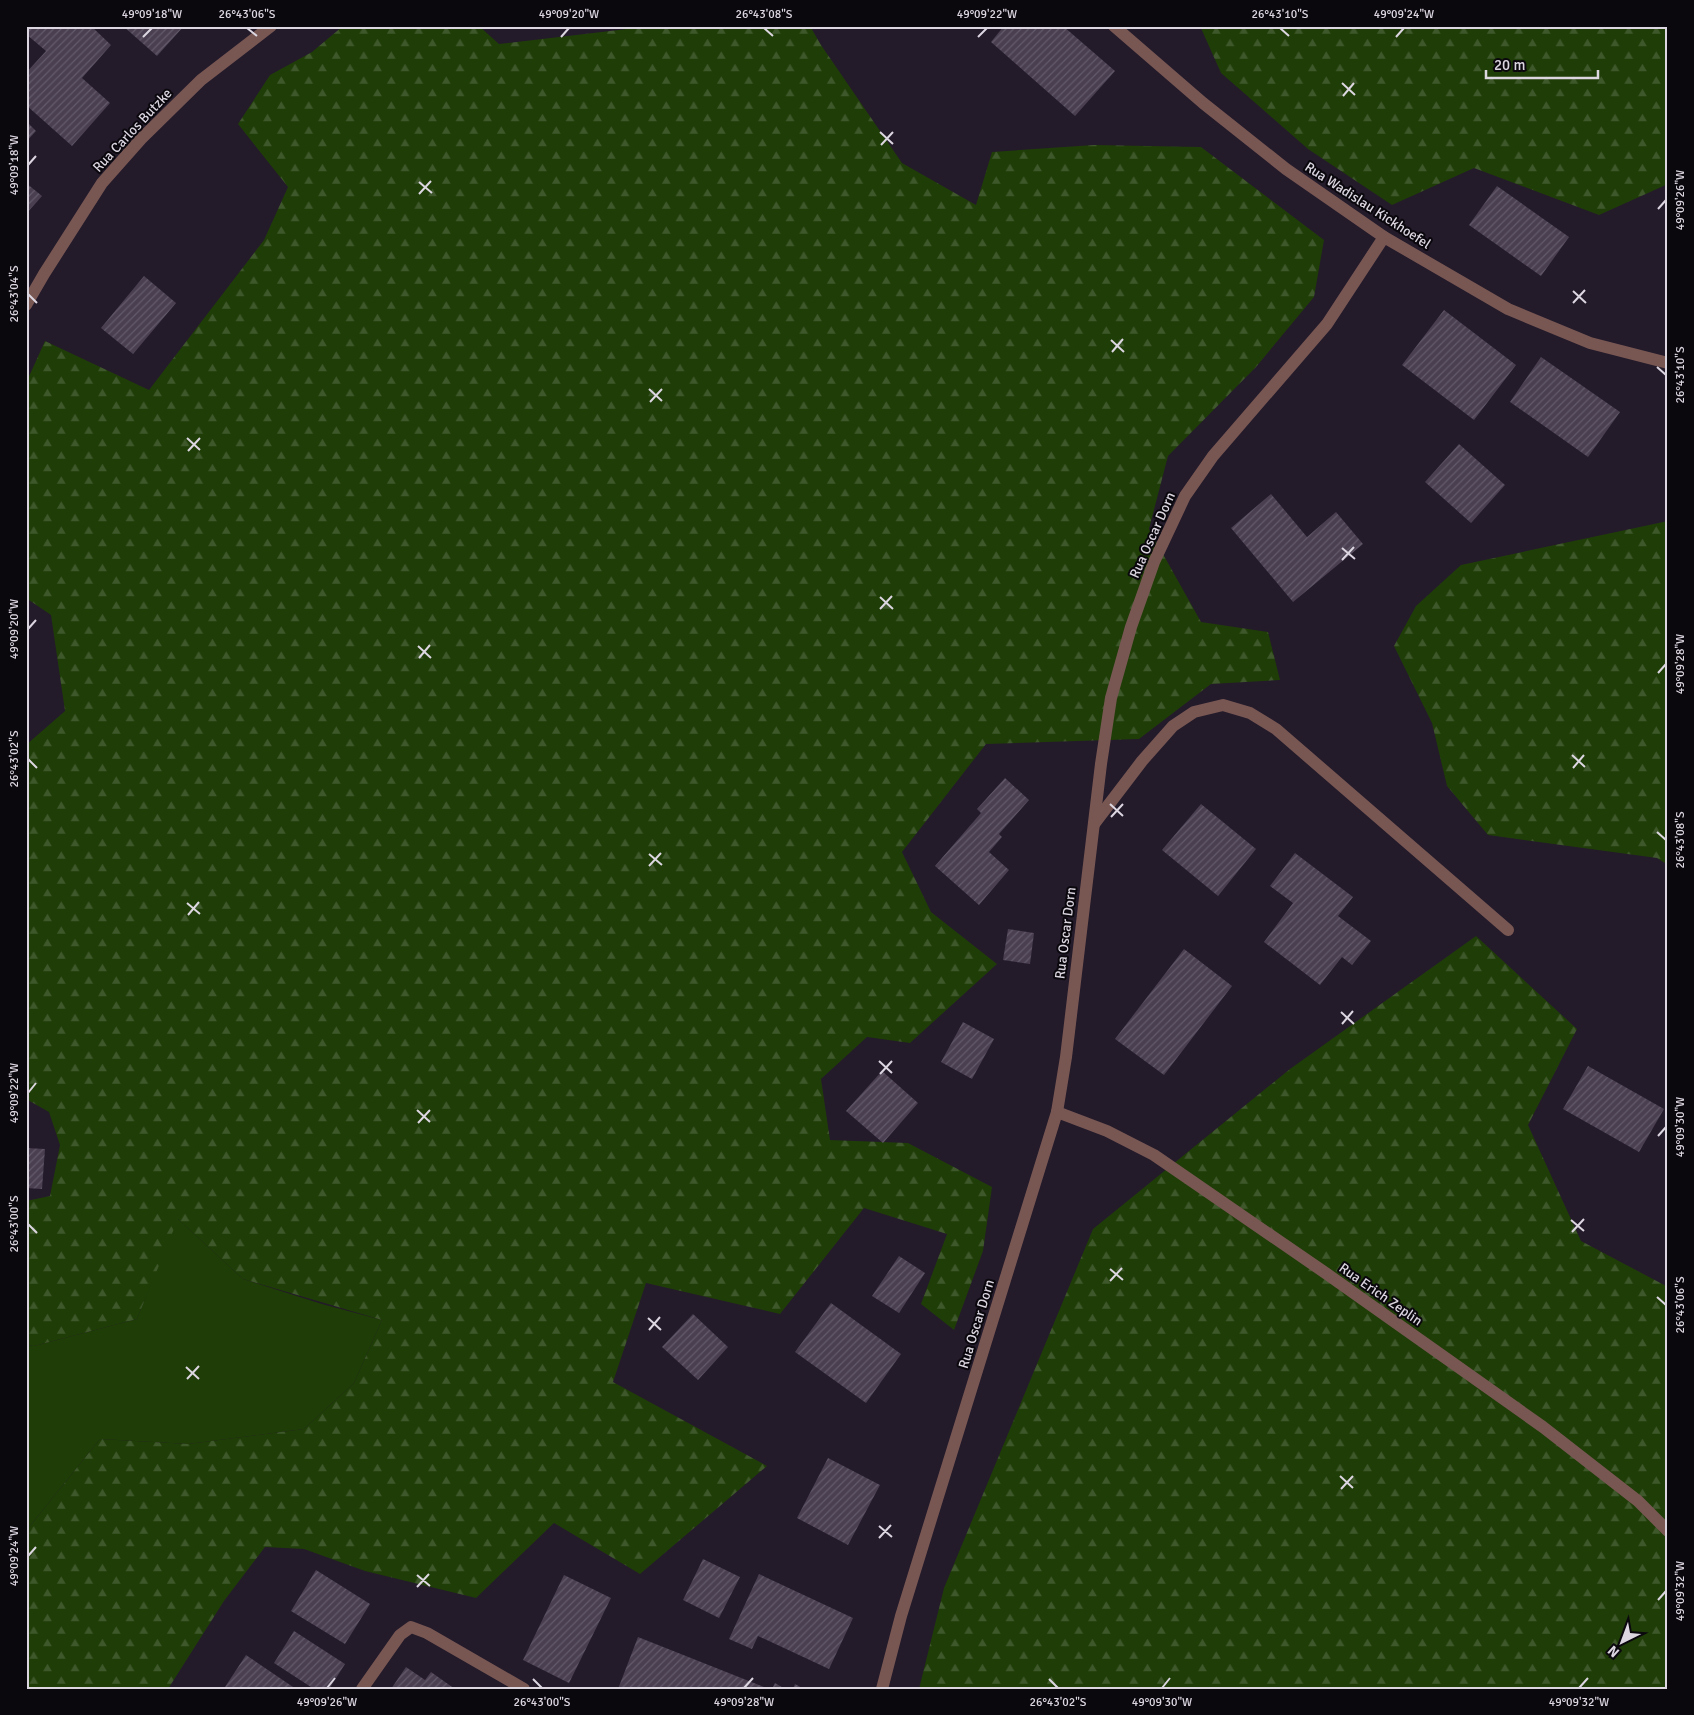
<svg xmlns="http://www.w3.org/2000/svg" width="1694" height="1715" viewBox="0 0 1694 1715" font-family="Signika,sans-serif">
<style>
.green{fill:#1f3d07}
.forest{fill:url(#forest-firs)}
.building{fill:url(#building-hatch)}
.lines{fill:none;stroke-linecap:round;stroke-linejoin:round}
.street{stroke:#785753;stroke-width:12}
.ticks{fill:none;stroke:#dcd6e1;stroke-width:2}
.labels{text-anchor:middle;stroke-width:4;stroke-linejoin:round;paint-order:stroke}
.street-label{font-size:14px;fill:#dcd6e1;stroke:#0a070d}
.neatline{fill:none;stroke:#dcd6e1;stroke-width:2}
.ticks-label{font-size:12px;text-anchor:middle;fill:#dcd6e1}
</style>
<defs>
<pattern id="forest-firs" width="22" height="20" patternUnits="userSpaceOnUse" patternTransform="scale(1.25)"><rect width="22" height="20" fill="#1f3d07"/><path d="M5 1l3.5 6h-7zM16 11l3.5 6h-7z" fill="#3f582b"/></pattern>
<pattern id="building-hatch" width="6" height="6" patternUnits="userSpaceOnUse" patternTransform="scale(1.25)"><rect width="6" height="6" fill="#493f51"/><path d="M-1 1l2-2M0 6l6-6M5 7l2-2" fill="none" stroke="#635a6a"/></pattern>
</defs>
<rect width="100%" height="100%" fill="#231a2a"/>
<!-- green -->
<path class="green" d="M 177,1218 L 243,1279 L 322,1304 L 382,1320 L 354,1383 L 304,1429 L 188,1444 L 100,1439 L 26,1531 L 26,1345 L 34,1346 L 137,1319 Z"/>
<!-- forest -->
<g class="forest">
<path d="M 343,26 L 479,26 L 499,44 L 627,29 L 688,26 L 810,26 L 821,45 L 902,163 L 976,205 L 992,152 L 1094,145 L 1201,147 L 1324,240 L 1314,297 L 1256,367 L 1168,456 L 1149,529 L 1201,622 L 1268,632 L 1280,680 L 1211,684 L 1139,739 L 986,744 L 902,852 L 931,912 L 997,964 L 910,1043 L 867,1037 L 821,1079 L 830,1140 L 908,1143 L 992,1187 L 983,1251 L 954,1330 L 921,1304 L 947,1234 L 864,1208 L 780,1314 L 646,1283 L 613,1382 L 767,1466 L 640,1574 L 554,1523 L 476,1598 L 365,1571 L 304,1549 L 265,1547 L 224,1601 L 168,1689 L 26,1689 L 26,1531 L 100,1439 L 188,1444 L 304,1429 L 354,1383 L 382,1320 L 243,1279 L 178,1219 L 137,1319 L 34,1346 L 26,1345 L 26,1201 L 50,1196 L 60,1145 L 49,1112 L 26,1099 L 26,745 L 65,711 L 51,615 L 26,598 L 26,383 L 45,341 L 149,390 L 264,240 L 288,187 L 238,124 L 270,75 L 312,52 Z"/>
<path d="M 1200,26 L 1668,26 L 1668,184 L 1599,215 L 1474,168 L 1392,205 L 1308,149 L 1221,73 Z"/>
<path d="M 1668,521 L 1668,865 L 1657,858 L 1488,835 L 1447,786 L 1432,723 L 1394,646 L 1416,606 L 1461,565 Z"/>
<path d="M 1476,936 L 1577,1029 L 1528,1125 L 1581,1241 L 1668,1287 L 1668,1689 L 919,1689 L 944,1588 L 1093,1229 L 1290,1069 Z"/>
</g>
<!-- building -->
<g class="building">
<path d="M 26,26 L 91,26 L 111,45 L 82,78 L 110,103 L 72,146 L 26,105 L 26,99 L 29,96 L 26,93 L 26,73 L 46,51 L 26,34 Z"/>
<path d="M 123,26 L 184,26 L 157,56 Z"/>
<path d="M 1004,26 L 1063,26 L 1115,71 L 1075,116 L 991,42 Z"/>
<path d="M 26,121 L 36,131 L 26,142 Z"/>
<path d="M 26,183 L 42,196 L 26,214 Z"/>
<path d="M 1497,186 L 1569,237 L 1541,276 L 1469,225 Z"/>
<path d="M 144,276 L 176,303 L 133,354 L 101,328 Z"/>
<path d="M 1444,310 L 1516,365 L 1474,420 L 1402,365 Z"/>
<path d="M 1541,357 L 1620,412 L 1588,457 L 1510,402 Z"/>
<path d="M 1459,444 L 1505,485 L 1471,523 L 1425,482 Z"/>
<path d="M 1271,494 L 1307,537 L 1336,512 L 1363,544 L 1293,602 L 1231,528 Z"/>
<path d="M 1005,778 L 1029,800 L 999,834 L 1002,837 L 989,852 L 1009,870 L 979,905 L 935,866 L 981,813 L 977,809 Z"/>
<path d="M 1201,804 L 1256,849 L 1218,896 L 1162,850 Z"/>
<path d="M 1295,853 L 1353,897 L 1338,916 L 1371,941 L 1352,965 L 1342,957 L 1320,985 L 1264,942 L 1293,903 L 1270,886 Z"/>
<path d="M 1008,929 L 1034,933 L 1030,964 L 1003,960 Z"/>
<path d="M 1184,949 L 1232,986 L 1164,1075 L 1115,1039 Z"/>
<path d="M 963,1022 L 994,1039 L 972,1079 L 941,1062 Z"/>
<path d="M 1588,1066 L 1664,1109 L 1639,1152 L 1563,1109 Z"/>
<path d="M 882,1071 L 918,1103 L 883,1143 L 846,1111 Z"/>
<path d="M 26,1148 L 45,1149 L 42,1189 L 26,1188 Z"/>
<path d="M 899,1256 L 925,1273 L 899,1313 L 872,1296 Z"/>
<path d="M 831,1303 L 901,1354 L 866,1403 L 795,1352 Z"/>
<path d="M 693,1314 L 728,1347 L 698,1380 L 662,1347 Z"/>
<path d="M 828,1458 L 880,1485 L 848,1545 L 797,1518 Z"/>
<path d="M 703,1559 L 740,1577 L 719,1618 L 683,1600 Z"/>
<path d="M 316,1570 L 370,1604 L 345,1644 L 291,1611 Z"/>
<path d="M 759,1574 L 853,1618 L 829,1669 L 758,1636 L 752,1649 L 729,1639 Z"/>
<path d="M 564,1575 L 611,1598 L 569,1683 L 523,1660 Z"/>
<path d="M 294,1631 L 345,1664 L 329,1689 L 314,1689 L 274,1663 Z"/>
<path d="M 638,1637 L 769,1689 L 618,1689 Z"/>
<path d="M 246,1655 L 296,1689 L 228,1689 L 225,1687 Z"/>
<path d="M 406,1667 L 425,1680 L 431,1672 L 455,1689 L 391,1689 Z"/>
<path d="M 775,1683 L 785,1689 L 772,1689 Z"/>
<path d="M 795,1684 L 804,1689 L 793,1689 Z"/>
</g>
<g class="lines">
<!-- street -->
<g class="street">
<path d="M 1114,26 L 1203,103 L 1286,169 L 1384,237 L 1508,309 L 1590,343 L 1668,363"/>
<path d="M 26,305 L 44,274 L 102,183 L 141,139 L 201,80 L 271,26"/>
<path d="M 1094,824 L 1142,761 L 1173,726 L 1194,712 L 1223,705 L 1250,713 L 1276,729 L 1508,930"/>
<path d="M 1057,1112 L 1107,1131 L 1154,1155 L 1327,1274 L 1543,1427 L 1638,1501 L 1668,1531"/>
<path d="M 362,1689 L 400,1635 L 411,1627 L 427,1633 L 524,1689"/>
<path d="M 882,1689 L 901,1616 L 1057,1112 L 1066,1057 L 1101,764 L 1111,698 L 1131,627 L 1154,562 L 1185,496 L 1213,456 L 1327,324 L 1384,237"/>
</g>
</g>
<!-- ticks -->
<path class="ticks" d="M 247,28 L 257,36M 764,28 L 773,36M 1280,28 L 1289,36M 143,37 L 152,28M 561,37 L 569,28M 978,37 L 987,28M 1396,37 L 1404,28M 1342,83 L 1355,95M 1343,96 L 1354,83M 880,132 L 893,144M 881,145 L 893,132M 28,165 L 36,156M 419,182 L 432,193M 419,194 L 431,181M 1658,209 L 1666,200M 1573,291 L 1586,303M 28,294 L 37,303M 1573,303 L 1585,290M 1111,340 L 1124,352M 1112,352 L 1123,339M 1657,367 L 1666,375M 649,389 L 662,401M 650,402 L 662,389M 187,438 L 200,450M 188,451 L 200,438M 1342,548 L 1355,559M 1342,560 L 1354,547M 880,597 L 893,609M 880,609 L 892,596M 28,629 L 36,620M 418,646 L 431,658M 419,658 L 430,645M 1658,673 L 1666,664M 1572,755 L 1585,767M 28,759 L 37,768M 1573,768 L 1584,755M 1110,804 L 1123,816M 1111,817 L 1123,804M 1657,832 L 1666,840M 649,854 L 662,865M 649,866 L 661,853M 187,903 L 200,914M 188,915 L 199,902M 1341,1012 L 1354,1024M 1342,1024 L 1353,1011M 879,1061 L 892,1073M 880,1074 L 892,1061M 28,1093 L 36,1083M 417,1110 L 430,1122M 418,1123 L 430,1110M 1658,1136 L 1666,1127M 1571,1220 L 1584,1231M 28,1224 L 37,1233M 1572,1232 L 1584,1219M 1110,1269 L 1123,1280M 1110,1281 L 1122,1268M 1657,1297 L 1666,1305M 648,1318 L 661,1330M 649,1330 L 660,1317M 186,1367 L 199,1379M 187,1379 L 199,1366M 1340,1476 L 1353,1488M 1341,1489 L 1353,1476M 879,1526 L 892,1537M 879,1538 L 891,1525M 28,1556 L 36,1547M 417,1575 L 430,1586M 417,1587 L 429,1574M 1658,1600 L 1666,1591M 533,1679 L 542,1688M 1049,1679 L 1058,1688M 327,1688 L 335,1678M 744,1688 L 753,1678M 1162,1688 L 1170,1678M 1579,1688 L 1588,1678"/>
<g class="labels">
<!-- street labels -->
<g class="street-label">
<text transform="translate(132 130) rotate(-47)" y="5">Rua Carlos Butzke</text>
<text transform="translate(1368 205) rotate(33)" y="5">Rua Wadislau Kickhoefel</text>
<text transform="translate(1152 535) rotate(-66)" y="5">Rua Oscar Dorn</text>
<text transform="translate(1065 933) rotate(-83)" y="5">Rua Oscar Dorn</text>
<text transform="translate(1381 1294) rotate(35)" y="5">Rua Erich Zeplin</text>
<text transform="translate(976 1324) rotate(-73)" y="5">Rua Oscar Dorn</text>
</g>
</g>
<!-- border -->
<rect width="1694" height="1715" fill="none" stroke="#0a070d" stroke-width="55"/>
<!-- north arrow -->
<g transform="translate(1622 1642) rotate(222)" stroke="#0a070d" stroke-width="4" paint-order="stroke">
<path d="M0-4L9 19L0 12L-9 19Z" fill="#dcd6e1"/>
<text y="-8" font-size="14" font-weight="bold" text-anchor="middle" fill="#dcd6e1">N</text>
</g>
<!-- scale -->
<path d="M1486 70v8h112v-8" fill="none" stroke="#dcd6e1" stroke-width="2.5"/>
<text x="1494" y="70" font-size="15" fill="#dcd6e1" stroke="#0a070d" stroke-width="4" paint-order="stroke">20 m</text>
<rect x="28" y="28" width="1638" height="1660" class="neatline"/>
<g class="ticks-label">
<text x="152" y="18">49°09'18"W</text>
<text x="247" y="18">26°43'06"S</text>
<text x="569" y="18">49°09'20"W</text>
<text x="764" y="18">26°43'08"S</text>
<text x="987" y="18">49°09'22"W</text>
<text x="1280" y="18">26°43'10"S</text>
<text x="1404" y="18">49°09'24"W</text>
<text transform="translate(14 165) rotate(-90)" y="4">49°09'18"W</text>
<text transform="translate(1680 200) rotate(-90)" y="4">49°09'26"W</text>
<text transform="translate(14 294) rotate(-90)" y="4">26°43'04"S</text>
<text transform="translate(1680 375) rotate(-90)" y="4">26°43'10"S</text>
<text transform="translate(14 629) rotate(-90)" y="4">49°09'20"W</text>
<text transform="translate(1680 664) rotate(-90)" y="4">49°09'28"W</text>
<text transform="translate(14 759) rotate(-90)" y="4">26°43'02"S</text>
<text transform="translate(1680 840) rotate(-90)" y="4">26°43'08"S</text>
<text transform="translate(14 1093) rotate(-90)" y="4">49°09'22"W</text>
<text transform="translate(1680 1127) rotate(-90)" y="4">49°09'30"W</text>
<text transform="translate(14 1224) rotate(-90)" y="4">26°43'00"S</text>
<text transform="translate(1680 1305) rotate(-90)" y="4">26°43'06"S</text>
<text transform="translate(14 1556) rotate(-90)" y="4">49°09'24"W</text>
<text transform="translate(1680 1591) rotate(-90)" y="4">49°09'32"W</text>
<text x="327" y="1706">49°09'26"W</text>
<text x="542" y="1706">26°43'00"S</text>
<text x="744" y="1706">49°09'28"W</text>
<text x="1058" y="1706">26°43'02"S</text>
<text x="1162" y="1706">49°09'30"W</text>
<text x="1579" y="1706">49°09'32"W</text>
</g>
</svg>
